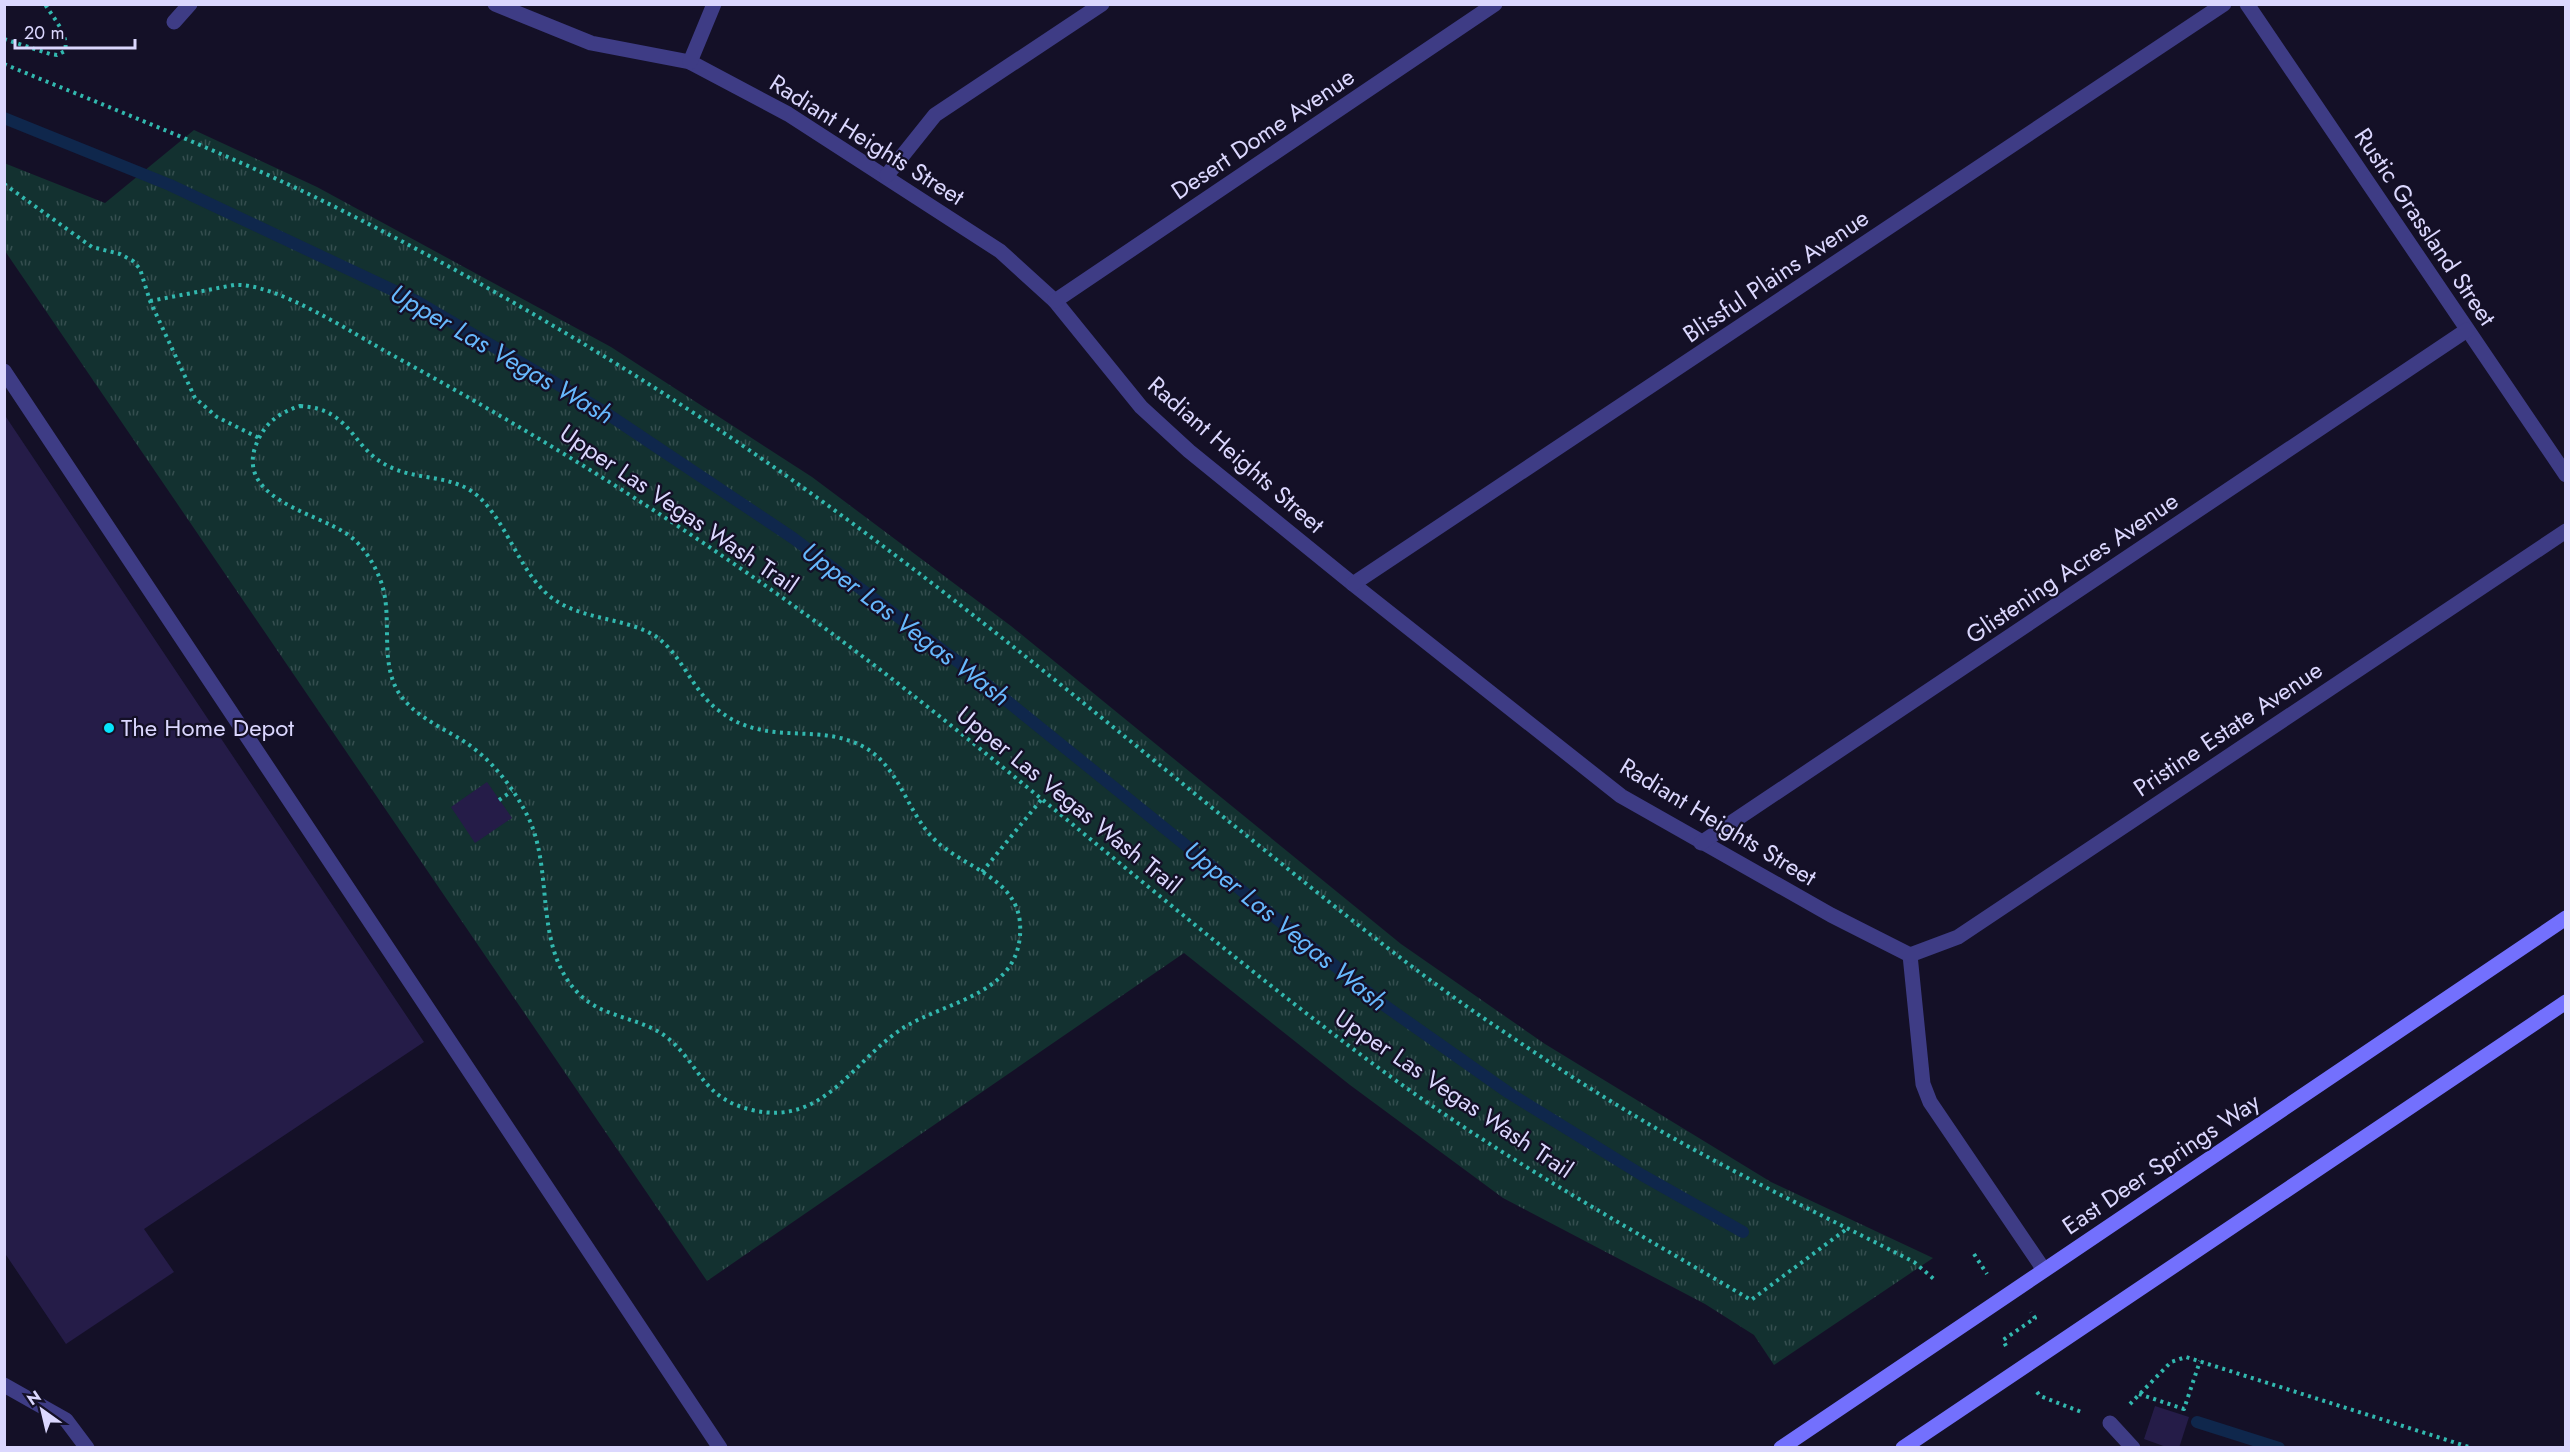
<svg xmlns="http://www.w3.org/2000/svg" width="2570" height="1452" viewBox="0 0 2570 1452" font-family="Jost,sans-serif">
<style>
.park{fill:url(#park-tufts)}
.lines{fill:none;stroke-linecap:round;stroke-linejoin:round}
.stream{stroke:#0f274c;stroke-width:12}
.building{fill:#251c48}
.path{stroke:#32b8af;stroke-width:4;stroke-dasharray:3 4.5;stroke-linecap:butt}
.lane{stroke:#3e3c85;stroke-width:15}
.street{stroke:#3e3c85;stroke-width:15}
.secondary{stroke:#7370fd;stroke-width:15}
.poi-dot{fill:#06e3fb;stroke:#141027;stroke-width:2}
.labels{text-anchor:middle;stroke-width:4.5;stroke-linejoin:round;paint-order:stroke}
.street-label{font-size:24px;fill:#dbd7fe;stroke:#141027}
.poi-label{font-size:24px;fill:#dbd7fe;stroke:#141027;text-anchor:start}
.water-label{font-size:26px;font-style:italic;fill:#67b8fd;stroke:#141027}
</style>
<defs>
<pattern id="park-tufts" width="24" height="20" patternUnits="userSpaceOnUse" patternTransform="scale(1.5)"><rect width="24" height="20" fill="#133130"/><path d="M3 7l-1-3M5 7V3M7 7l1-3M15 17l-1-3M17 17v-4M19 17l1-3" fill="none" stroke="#354e4f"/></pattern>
</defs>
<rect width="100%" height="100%" fill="#141027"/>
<!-- park -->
<path class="park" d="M 194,130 L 317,187 L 611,347 L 812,477 L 1011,626 L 1401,944 L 1545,1044 L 1771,1182 L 1933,1258 L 1774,1365 L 1754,1335 L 1705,1304 L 1503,1198 L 1350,1085 L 1184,953 L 707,1281 L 5,251 L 4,163 L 105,203 Z"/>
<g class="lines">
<!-- stream -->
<g class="stream">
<path d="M 4,118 L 170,185 L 416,301 L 603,411 L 793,538 L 965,667 L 1381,1003 L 1509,1093 L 1642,1175 L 1743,1232"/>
<path d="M 2197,1422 L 2279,1448"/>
</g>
</g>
<!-- building -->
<g class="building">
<path d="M 4,414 L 424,1042 L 144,1229 L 174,1272 L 66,1344 L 4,1252 Z"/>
<path d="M 487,782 L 512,818 L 475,843 L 451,807 Z"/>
<path d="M 2155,1406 L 2189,1417 L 2179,1448 L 2169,1448 L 2144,1439 Z"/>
</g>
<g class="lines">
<!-- path -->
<g class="path">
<path d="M 4,39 L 50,54 L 57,55 L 65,51 C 69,34 53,18 45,4"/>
<path d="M 4,64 C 120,112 237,157 349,214 C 497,289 642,375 778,470 C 934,579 1080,700 1227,820 C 1310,886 1392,955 1479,1015 C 1548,1062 1618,1108 1691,1148 C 1764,1188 1840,1224 1914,1262 L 1935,1280"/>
<path d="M 4,184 L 92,247 L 120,254 L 133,261 L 140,269 L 150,301 L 195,398 L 217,417 L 259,438"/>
<path d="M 150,301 L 234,285 C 275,282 354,334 392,355 C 565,449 731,555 887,675 C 1052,803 1208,942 1376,1066 C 1495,1154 1624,1225 1751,1300 L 1848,1228"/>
<path d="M 300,406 C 353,409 350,448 390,467 C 422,482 457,473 483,501 C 509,529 519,568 547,594 C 577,620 618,616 652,634 C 682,652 691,690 718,710 C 765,747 811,723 858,744 C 899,762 905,810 934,839 C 962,867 1016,877 1020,923 C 1025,994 948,1000 903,1028 C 852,1061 824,1127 752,1110 C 702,1098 702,1068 669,1039 C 643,1017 604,1019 579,994 C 531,946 556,868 526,813 C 512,786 493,762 468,744 C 444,728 412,716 397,690 C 379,656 394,614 380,579 C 373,562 363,545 347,534 C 315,512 231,498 258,440 C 267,421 281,412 300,406 Z"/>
<path d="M 499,800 L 512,791"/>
<path d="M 982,872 L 1041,800"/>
<path d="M 1974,1254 L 1987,1274"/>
<path d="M 2006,1346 L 2003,1340 L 2035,1318 L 2031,1312"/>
<path d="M 2037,1392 L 2040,1396 L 2084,1413"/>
<path d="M 2139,1394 L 2184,1409 L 2200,1361"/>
<path d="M 2130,1404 L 2171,1362 L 2186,1357 L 2472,1448"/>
</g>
<!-- lane -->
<g class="lane">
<path d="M 4,371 L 720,1448"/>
<path d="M 1910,955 L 1923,1084 L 1930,1102 L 2044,1270"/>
<path d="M 4,1385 L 66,1420 L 87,1448"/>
<path d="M 2110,1423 L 2133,1448"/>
</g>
<!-- street -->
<g class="street">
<path d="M 495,4 L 591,43 L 690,62 L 788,114 L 1000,251 L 1055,301 L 1141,407 L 1189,451 L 1353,584 L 1621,796 L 1831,915 L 1910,955 L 1958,937 L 2566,531"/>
<path d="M 2247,4 L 2566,475"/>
<path d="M 174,22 L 190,4"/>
<path d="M 690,62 L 714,4"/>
<path d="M 887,175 L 935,115 L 1102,4"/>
<path d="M 1055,301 L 1495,4"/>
<path d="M 1353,584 L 2224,4"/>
<path d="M 1701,843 L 2467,330"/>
</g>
<!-- secondary -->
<g class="secondary">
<path d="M 1781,1448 L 2566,918"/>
<path d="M 1903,1448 L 2566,1002"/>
</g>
</g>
<!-- markers -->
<circle class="poi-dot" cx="109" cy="728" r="6"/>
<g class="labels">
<!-- street labels -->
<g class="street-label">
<text transform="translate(1263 134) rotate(-34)" y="8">Desert Dome Avenue</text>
<text transform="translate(867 140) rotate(32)" y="8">Radiant Heights Street</text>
<text transform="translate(2425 227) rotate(56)" y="8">Rustic Grassland Street</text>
<text transform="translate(1776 276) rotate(-34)" y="8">Blissful Plains Avenue</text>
<text transform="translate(1236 455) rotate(41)" y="8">Radiant Heights Street</text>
<text transform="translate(679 509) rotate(34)" y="8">Upper Las Vegas Wash Trail</text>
<text transform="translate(2072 568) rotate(-34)" y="8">Glistening Acres Avenue</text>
<text transform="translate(2228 729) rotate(-34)" y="8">Pristine Estate Avenue</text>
<text transform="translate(1069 800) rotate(39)" y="8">Upper Las Vegas Wash Trail</text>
<text transform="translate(1718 822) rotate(31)" y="8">Radiant Heights Street</text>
<text transform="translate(1454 1094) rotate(34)" y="8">Upper Las Vegas Wash Trail</text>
<text transform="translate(2161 1164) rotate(-34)" y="8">East Deer Springs Way</text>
</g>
<!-- poi labels -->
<g class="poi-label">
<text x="121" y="736">The Home Depot</text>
</g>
<!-- water labels -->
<g class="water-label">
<text transform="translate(502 354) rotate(30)" y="9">Upper Las Vegas Wash</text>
<text transform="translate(906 624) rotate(37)" y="9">Upper Las Vegas Wash</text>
<text transform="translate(1286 926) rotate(39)" y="9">Upper Las Vegas Wash</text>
</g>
</g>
<!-- border -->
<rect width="2570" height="1452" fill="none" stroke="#dbd7fe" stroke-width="12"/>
<!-- north arrow -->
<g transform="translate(42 1410) rotate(326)" stroke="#141027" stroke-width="4.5" paint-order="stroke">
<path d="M0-4.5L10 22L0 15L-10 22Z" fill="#dbd7fe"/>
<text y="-9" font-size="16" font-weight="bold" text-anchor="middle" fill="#dbd7fe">N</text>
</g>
<!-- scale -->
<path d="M15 39v9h120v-9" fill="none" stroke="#dbd7fe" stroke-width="3"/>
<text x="24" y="39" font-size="18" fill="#dbd7fe" stroke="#141027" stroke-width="4.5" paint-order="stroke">20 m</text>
</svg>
